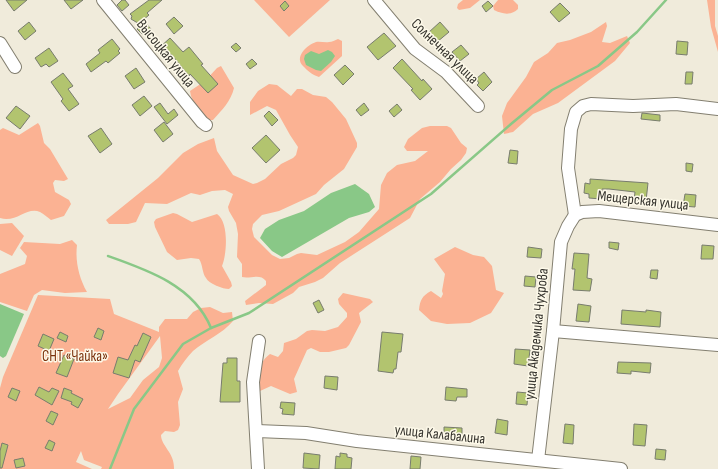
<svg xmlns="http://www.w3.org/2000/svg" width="718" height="469" viewBox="0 0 718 469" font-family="'Sofia Sans Condensed',sans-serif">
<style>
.green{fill:#fbb293;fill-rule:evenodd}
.water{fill:#89c887}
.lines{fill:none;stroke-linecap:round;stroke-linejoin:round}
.stream{stroke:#89c887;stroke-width:2.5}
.building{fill:#b2c46f;stroke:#787c6e}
.minor-casing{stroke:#837f70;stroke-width:14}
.minor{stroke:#fff;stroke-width:12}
.labels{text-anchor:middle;stroke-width:3;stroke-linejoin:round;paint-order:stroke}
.street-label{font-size:15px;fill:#36342e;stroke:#fdf9e9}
.park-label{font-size:15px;fill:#7b310b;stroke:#fdf9e9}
</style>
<rect width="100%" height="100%" fill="#f0ebdb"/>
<!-- green -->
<g class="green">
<path d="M 254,0 L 330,0 L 289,37 Z"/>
<path d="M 463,0 L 480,0 L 470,8 L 459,10 L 457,8 L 458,4 Z"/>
<path d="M 498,0 L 513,0 L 518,5 L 518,9 C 511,16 502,14 494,10 L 493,6 Z"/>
<path d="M 707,0 L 715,0 L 715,26 L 718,36 L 718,52 L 711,27 Z"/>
<path d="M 606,22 L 607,26 L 602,42 L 610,43 L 627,36 L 630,43 L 615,61 L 558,103 L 533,114 L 513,132 L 504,134 L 502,116 L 507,103 L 526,77 L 534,62 L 548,53 L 557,43 L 570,40 L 591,32 Z"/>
<path d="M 338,39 L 342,41 L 342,56 L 319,77 C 312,75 307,70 303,66 C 294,57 307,45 316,42 C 320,41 325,43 329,42 C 332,42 335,40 338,39 Z"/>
<path d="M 221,66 L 234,88 C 231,101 222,110 213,120 L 209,120 L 201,117 L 191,96 L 190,91 L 205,81 L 217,68 Z"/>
<path d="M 269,84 L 277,85 L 291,96 L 297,89 L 302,89 L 313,95 L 326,97 L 332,102 L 346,119 L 357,143 L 357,147 L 344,169 L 324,185 L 316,194 L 279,211 L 262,215 L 253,224 L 252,229 L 254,237 L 272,255 L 280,259 L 289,258 L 297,254 L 301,253 L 317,255 L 345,242 L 359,232 L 379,209 L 381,185 L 387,173 L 397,165 L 415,161 L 428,151 L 407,151 L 404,147 L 408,139 L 422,128 L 430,126 L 447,126 L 451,128 L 461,143 L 467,148 L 466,153 L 461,160 L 451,169 L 440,182 L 420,199 L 410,218 L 340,263 L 323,278 L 315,282 L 299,287 L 293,293 L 273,304 L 259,303 L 246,305 L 245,301 L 266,285 L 266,281 C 260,273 251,279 242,277 L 242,264 L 237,257 L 238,234 L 236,223 L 229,211 L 228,207 L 233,194 L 225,190 L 212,191 L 200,195 L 191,193 L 167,204 L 145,203 L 136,222 L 128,224 L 109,224 L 106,220 L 158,178 L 183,153 L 198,144 L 214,138 L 217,151 L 233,175 L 253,184 L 257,183 L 265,179 L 281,164 L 293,158 L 296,155 L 298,147 L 290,135 L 276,110 L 267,106 L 250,115 L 250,102 L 258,91 Z"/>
<path d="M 38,123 L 40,126 L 44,143 L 50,149 L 68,179 L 64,181 L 55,180 L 53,183 L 55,192 L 69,200 L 71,204 L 64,216 L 51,220 C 47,217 44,214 40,212 C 27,206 17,223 0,218 L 0,130 L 3,128 L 19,135 Z"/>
<path d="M 173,213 L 177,214 L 192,222 L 217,214 C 229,222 227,254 222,266 L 231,282 L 232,286 L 229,289 C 223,289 209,284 206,278 C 202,273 203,265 199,259 L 191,258 L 177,260 L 167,252 L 155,227 L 154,222 L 156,219 Z"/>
<path d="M 12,223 L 24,236 L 12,256 L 0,250 L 0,224 Z"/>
<path d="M 72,240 L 77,245 C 75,261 79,278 87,292 L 65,293 L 42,290 L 34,295 L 27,311 L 0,302 L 0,274 L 25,264 L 27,256 L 20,248 L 24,242 L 60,244 Z"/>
<path d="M 455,247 L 473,255 L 484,257 L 492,266 L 496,290 L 504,293 L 491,313 L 470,323 L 447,324 L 431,321 L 419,310 C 420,300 422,296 431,291 L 441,298 L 443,294 L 442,291 L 445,274 L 434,259 Z"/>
<path d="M 343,293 L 370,299 L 373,302 L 359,313 L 361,322 L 349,345 L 346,348 L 329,352 L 320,352 L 311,348 L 307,350 L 294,379 L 297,392 L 290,394 L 271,386 L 260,391 L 256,389 C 258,375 258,363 270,354 L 278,357 L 283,351 L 284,343 L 296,339 L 307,331 L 312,330 L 325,331 L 338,327 L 347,317 L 347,313 L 339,304 L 338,299 Z"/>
<path d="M 38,295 L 110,299 L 114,314 L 159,332 L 159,327 L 165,319 L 187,319 L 193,312 L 201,308 L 210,307 L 223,313 L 232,312 L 233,321 C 222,334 206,340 193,351 C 187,357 182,364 178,371 L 183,389 L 178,402 L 180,425 L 178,430 L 174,432 L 165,431 L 161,435 C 161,446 175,453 174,469 L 101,469 L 102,467 L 84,460 L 81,451 L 76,462 L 92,469 L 0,469 L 0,388 L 3,377 ZM 160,336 L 162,358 L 159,367 L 143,380 L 130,398 L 108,409 L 118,394 Z"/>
</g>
<!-- water -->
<g class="water">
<path d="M 328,50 L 332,52 L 335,56 L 331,62 L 321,71 L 316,70 L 306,65 L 304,59 L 305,55 L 311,51 L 319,54 Z"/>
<path d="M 355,184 L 369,194 L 375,207 L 369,212 L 349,218 L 282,257 L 272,251 L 260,238 L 265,229 L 279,220 L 304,211 L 331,193 Z"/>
<path d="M 0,304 L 24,314 L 6,356 L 3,358 L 0,356 Z"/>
</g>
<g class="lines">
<!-- stream -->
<g class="stream">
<path d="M 108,256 C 148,270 194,286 211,328"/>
<path d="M 110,469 L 134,409 L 183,344 L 211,328 L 249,313 L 431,194 L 511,124 L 552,90 L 598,66 L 637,32 L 666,0"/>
</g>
</g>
<!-- building -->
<g class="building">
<path d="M 6,0 L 27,0 L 14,11 Z"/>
<path d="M 64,0 L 83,0 L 71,9 Z"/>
<path d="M 122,0 L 125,0 L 129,5 L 122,11 L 117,5 Z"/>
<path d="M 149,0 L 162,0 L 147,13 L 149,15 L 143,20 L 151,29 L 151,30 L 148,29 L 142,34 L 137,29 L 141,25 L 131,19 L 132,16 L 130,14 Z"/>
<path d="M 285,1 L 289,6 L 284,11 L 280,6 Z"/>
<path d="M 488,1 L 493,6 L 486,12 L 482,6 Z"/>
<path d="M 560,3 L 570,13 L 559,22 L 550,12 Z"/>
<path d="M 174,17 L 183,26 L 174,34 L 166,24 Z"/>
<path d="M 29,22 L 36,31 L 25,40 L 18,31 Z"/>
<path d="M 440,22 L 449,32 L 437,42 L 428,33 Z"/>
<path d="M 384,33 L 396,46 L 378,60 L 367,47 Z"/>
<path d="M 170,38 L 183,52 L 189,47 L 203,64 L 201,65 L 218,84 L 208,93 L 190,74 L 189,76 L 171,54 L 168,57 L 166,56 L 164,58 L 158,52 L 161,50 L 159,48 Z"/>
<path d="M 112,39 L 120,49 L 118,51 L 120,53 L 108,63 L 106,61 L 91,72 L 86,64 L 100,53 L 98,50 Z"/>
<path d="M 677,41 L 688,42 L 687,55 L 676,54 Z"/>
<path d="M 236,43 L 241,48 L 236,52 L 231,47 Z"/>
<path d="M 461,45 L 469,54 L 460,61 L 452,52 Z"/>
<path d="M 49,48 L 58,61 L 49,67 L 46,64 L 41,67 L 35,58 Z"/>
<path d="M 252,59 L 257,64 L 250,69 L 246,64 Z"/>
<path d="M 402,59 L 422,81 L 423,79 L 432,89 L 420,100 L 411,90 L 413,89 L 393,68 Z"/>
<path d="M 345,65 L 354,74 L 343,85 L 334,75 Z"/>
<path d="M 136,68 L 145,82 L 134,89 L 125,76 Z"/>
<path d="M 484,72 L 492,82 L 483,91 L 477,85 L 479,83 L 476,79 Z"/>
<path d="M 686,72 L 693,72 L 692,84 L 685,84 Z"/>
<path d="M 63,73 L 73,86 L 68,89 L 79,104 L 69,111 L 61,101 L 63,99 L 51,82 Z"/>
<path d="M 144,96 L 152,106 L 140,116 L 132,105 Z"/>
<path d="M 160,103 L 168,114 L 174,109 L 178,115 L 167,124 L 154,107 Z"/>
<path d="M 364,103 L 369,110 L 361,116 L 356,110 Z"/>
<path d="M 397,104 L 402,110 L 394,117 L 389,111 Z"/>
<path d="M 16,106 L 30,116 L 20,129 L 6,118 Z"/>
<path d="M 269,111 L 278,120 L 272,126 L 264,116 Z"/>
<path d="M 642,113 L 660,115 L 660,121 L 641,119 Z"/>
<path d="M 164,122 L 173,134 L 163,142 L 154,130 Z"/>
<path d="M 101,128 L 112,144 L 100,153 L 88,136 Z"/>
<path d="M 266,135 L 280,150 L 266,163 L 252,148 Z"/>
<path d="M 510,150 L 518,151 L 517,164 L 508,163 Z"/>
<path d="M 686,163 L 693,164 L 692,172 L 686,171 Z"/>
<path d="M 590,179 L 648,183 L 646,201 L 634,200 L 635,192 L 609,189 L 602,189 L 601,199 L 589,198 L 589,194 L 584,193 L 585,183 L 590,184 Z"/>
<path d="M 685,194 L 696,195 L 695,207 L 683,206 Z"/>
<path d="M 609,242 L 619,243 L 618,250 L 609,248 Z"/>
<path d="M 702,245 L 714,246 L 713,259 L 701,259 Z"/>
<path d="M 528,247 L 542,249 L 541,258 L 527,257 Z"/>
<path d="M 574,253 L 589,254 L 587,278 L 592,279 L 590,291 L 573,290 L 575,269 L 572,269 Z"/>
<path d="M 651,270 L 658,270 L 657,279 L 650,278 Z"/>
<path d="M 525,276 L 536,277 L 535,287 L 524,286 Z"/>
<path d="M 319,300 L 324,310 L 318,313 L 313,303 Z"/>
<path d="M 578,304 L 591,306 L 589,322 L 576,321 Z"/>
<path d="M 622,310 L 646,312 L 646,310 L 661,312 L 660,327 L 621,324 Z"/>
<path d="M 98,328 L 104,331 L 101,340 L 94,337 Z"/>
<path d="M 60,332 L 68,336 L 66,342 L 57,338 Z"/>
<path d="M 382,332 L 403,334 L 401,352 L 398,352 L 396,369 L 394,369 L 393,373 L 378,371 Z"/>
<path d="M 143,333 L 151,337 L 140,362 L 135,360 L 129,378 L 113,373 L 118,357 L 128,360 L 135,345 L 137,346 Z"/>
<path d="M 43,334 L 54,339 L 49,351 L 38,346 Z"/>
<path d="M 515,349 L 530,350 L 528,366 L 514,364 Z"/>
<path d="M 64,355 L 74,359 L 67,377 L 56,373 Z"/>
<path d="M 227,358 L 237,358 L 237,381 L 240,381 L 240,402 L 220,402 L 223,363 L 227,363 Z"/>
<path d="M 618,362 L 651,363 L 650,373 L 631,371 L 631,374 L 617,373 Z"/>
<path d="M 325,376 L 338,377 L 337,390 L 324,388 Z"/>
<path d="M 39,387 L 49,392 L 52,388 L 59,391 L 52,405 L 35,395 Z"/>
<path d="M 446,387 L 467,389 L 467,397 L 457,397 L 456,401 L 445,400 Z"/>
<path d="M 12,388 L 20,391 L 16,401 L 8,397 Z"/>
<path d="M 64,388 L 72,391 L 71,393 L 83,399 L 78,408 L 71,404 L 72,402 L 61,398 Z"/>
<path d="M 517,392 L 528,393 L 527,405 L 516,404 Z"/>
<path d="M 281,402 L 295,403 L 294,415 L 282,414 L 283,409 L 280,408 Z"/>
<path d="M 51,411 L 58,414 L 53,425 L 46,421 Z"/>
<path d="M 497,419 L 508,421 L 507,435 L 495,433 Z"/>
<path d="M 565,424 L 574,425 L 573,444 L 563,443 Z"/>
<path d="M 634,424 L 647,425 L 645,446 L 633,445 Z"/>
<path d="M 444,427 L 462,428 L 462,438 L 444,437 Z"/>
<path d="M 49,440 L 55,443 L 52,451 L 45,448 Z"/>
<path d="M 2,443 L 8,445 L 2,468 L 0,468 L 0,451 Z"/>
<path d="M 656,449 L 666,450 L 665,460 L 655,459 Z"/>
<path d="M 304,453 L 320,455 L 319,469 L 303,468 Z"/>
<path d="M 340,453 L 347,454 L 347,457 L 352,458 L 351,469 L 335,469 L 336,456 L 340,457 Z"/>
<path d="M 411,456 L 421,457 L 420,469 L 410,469 Z"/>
<path d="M 23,458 L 25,466 L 16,468 L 14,460 Z"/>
</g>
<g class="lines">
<!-- minor casing -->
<g class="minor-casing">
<g id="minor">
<path d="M 103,0 L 202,122 L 206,125"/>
<path d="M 374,0 L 415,49 L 446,72 L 478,106"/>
<path d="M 0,43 L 15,67"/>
<path d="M 575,215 L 568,168 L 571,129 L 576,112 L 583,106 L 591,104 L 633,106 L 676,104 L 718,109"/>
<path d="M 553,331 L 718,345"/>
<path d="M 257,431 L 306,433 L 357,441 L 621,469"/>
<path d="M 538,460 L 553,331 L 561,242 L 568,226 L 575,215 L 582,212 L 599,211 L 718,225"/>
<path d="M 258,469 L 253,382 L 259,341"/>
</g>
</g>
<!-- minor -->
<use href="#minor" class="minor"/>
</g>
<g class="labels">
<!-- street labels -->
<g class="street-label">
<text transform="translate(445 51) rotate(44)" y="5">Солнечная улица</text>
<text transform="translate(166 53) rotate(51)" y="5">Высоцкая улица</text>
<text transform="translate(643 200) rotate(6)" y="5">Мещерская улица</text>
<text transform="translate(536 334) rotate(-84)" y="5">улица Академика Чухрова</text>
<text transform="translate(440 434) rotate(6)" y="5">улица Калабалина</text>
</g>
<!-- park labels -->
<g class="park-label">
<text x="75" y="361">СНТ «Чайка»</text>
</g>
</g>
</svg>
